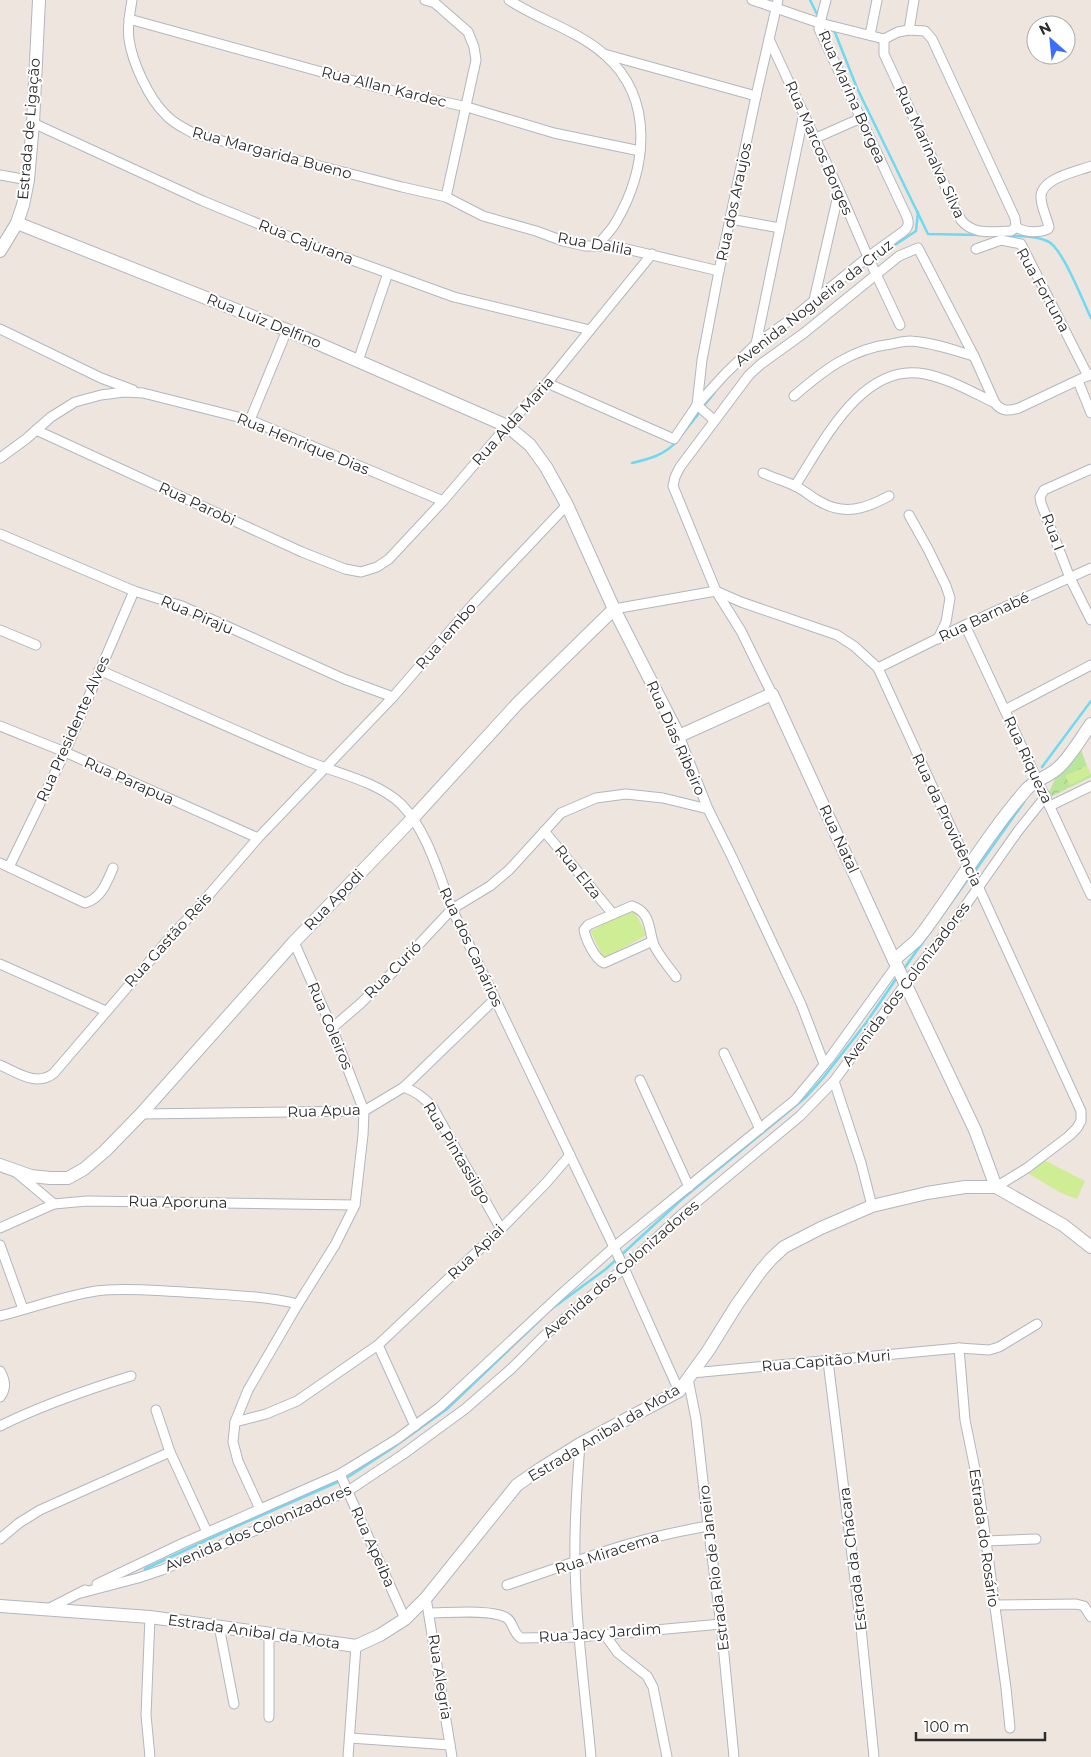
<svg xmlns="http://www.w3.org/2000/svg" width="1091" height="1757" viewBox="0 0 1091 1757" font-family="Montserrat,sans-serif">
<style>
.park{fill:url(#park-crowns)}
.pitch{fill:#cfed95}
.lines{fill:none;stroke-linecap:round;stroke-linejoin:round}
.stream{stroke:#6fd9f2;stroke-width:2.5}
.street-casing{stroke:#b2b6c0;stroke-width:11}
.secondary-casing{stroke:#b2b6c0;stroke-width:14}
.street{stroke:#fff;stroke-width:9}
.secondary{stroke:#fff;stroke-width:12}
.labels{text-anchor:middle;stroke-width:4;stroke-linejoin:round;paint-order:stroke}
.street-label{font-size:15px;fill:#2c2c2c;stroke:#fff}
</style>
<defs>
<pattern id="park-crowns" width="20" height="18" patternUnits="userSpaceOnUse" patternTransform="scale(1.25)"><rect width="20" height="18" fill="#b9e69a"/><path d="M2 6a3 3 0 1 1 6 0M12 15a3 3 0 1 1 6 0" fill="none" stroke="#9fc585"/></pattern>
</defs>
<rect width="100%" height="100%" fill="#eee6de"/>
<!-- park -->
<path class="park" d="M 1080,747 L 1087,766 L 1066,776 L 1070,785 L 1091,774 L 1091,777 L 1052,796 L 1049,792 L 1056,777 Z"/>
<!-- pitch -->
<g class="pitch">
<path d="M 1087,766 L 1091,774 L 1070,785 L 1066,776 Z"/>
<path d="M 633,909 L 647,935 L 604,958 L 590,931 Z"/>
<path d="M 1044,1160 L 1085,1181 L 1077,1199 L 1061,1193 L 1029,1174 Z"/>
</g>
<g class="lines">
<!-- stream -->
<g class="stream">
<path d="M 810,0 L 818,16"/>
<path d="M 834,30 L 857,88 L 928,234 L 980,235"/>
<path d="M 1001,236 C 1016,236 1033,235 1047,241 C 1062,246 1083,302 1091,318"/>
<path d="M 863,266 L 916,231 L 918,212"/>
<path d="M 703,407 L 715,392"/>
<path d="M 680,437 L 700,412"/>
<path d="M 632,463 C 649,459 665,455 677,441"/>
<path d="M 1042,767 L 1091,701"/>
<path d="M 975,871 L 1024,802"/>
<path d="M 903,970 L 971,875"/>
<path d="M 550,1310 L 606,1269 L 681,1200 L 806,1097 L 823,1078 L 866,1023 L 898,976"/>
<path d="M 345,1479 L 391,1449 L 447,1409 L 541,1319"/>
<path d="M 145,1569 L 237,1526 L 340,1481"/>
</g>
<!-- street casing -->
<g class="street-casing">
<g id="street">
<path d="M 132,0 C 130,12 127,26 129,39 C 132,62 149,99 166,115 C 174,124 184,128 195,134 L 402,187 L 446,197 L 483,216 L 536,231 L 563,241 L 585,246 L 614,246 L 719,271"/>
<path d="M 425,0 L 435,3 L 468,32 L 474,47 L 476,60 L 446,197"/>
<path d="M 509,0 C 539,20 577,30 605,55 C 655,99 647,169 616,222 C 611,231 603,238 597,246"/>
<path d="M 826,0 L 820,23 L 884,39"/>
<path d="M 129,19 L 376,87 L 467,107 L 554,133 L 640,151"/>
<path d="M 909,30 L 925,31 L 932,39 L 1015,218 L 1016,227 L 1011,231 C 993,231 974,236 961,220 L 884,54 L 884,39 L 898,32 Z"/>
<path d="M 909,30 L 914,0"/>
<path d="M 870,35 L 877,0"/>
<path d="M 769,39 L 839,190 L 868,257 L 900,325"/>
<path d="M 604,54 L 756,96"/>
<path d="M 33,123 L 203,201 L 305,243 L 454,297 L 590,330"/>
<path d="M 816,138 L 861,118"/>
<path d="M 0,175 L 28,180"/>
<path d="M 730,219 L 780,228"/>
<path d="M 1016,227 C 1025,233 1039,233 1048,229 L 1049,227 C 1047,218 1041,207 1041,197 C 1041,178 1076,172 1091,166"/>
<path d="M 976,249 L 1001,240 L 1021,244 L 1088,376"/>
<path d="M 814,300 L 839,191"/>
<path d="M 0,329 L 101,378 L 133,390"/>
<path d="M 756,344 L 804,113"/>
<path d="M 358,361 L 388,273"/>
<path d="M 1078,381 L 1091,413"/>
<path d="M 547,383 L 674,439 L 697,405 L 725,374 L 756,344 L 794,317 L 868,257 L 904,231 C 909,226 909,223 907,217 L 819,29 L 820,23 C 797,16 775,7 752,0"/>
<path d="M 794,396 C 824,370 851,349 891,344 C 897,343 904,341 910,341 C 931,342 953,350 974,356"/>
<path d="M 250,420 L 287,330"/>
<path d="M 714,420 L 697,405 L 702,360 L 719,271 L 756,96 L 778,0"/>
<path d="M 36,430 L 302,552 L 345,569 L 361,572 L 377,567 L 389,559 L 443,501 L 507,426 L 547,383 L 652,254"/>
<path d="M 0,458 L 26,439 L 51,417 L 75,402 L 101,395 L 124,392 L 143,393 L 250,420 L 443,501"/>
<path d="M 1091,469 L 1044,490 L 1040,497 L 1041,503 L 1070,578 L 1091,620"/>
<path d="M 763,473 C 773,478 785,481 795,486 C 804,490 811,497 819,501 C 844,516 865,509 889,496"/>
<path d="M 795,486 C 823,443 862,361 925,374 C 950,379 972,392 995,403"/>
<path d="M 909,515 L 928,549 L 946,586 L 950,598 L 946,622 L 938,639"/>
<path d="M 0,534 L 134,591 L 182,606 L 344,679 L 393,697"/>
<path d="M 614,609 L 716,591 L 741,602 L 837,635 L 854,646 L 878,668 L 1081,1111 L 1081,1121 L 1077,1128 L 1069,1136 L 1027,1168 L 996,1187"/>
<path d="M 965,625 L 1091,895"/>
<path d="M 0,630 L 36,645"/>
<path d="M 878,668 L 965,625 L 1091,568"/>
<path d="M 99,670 C 168,700 236,731 305,760 C 335,773 377,781 401,804 C 427,830 439,875 452,909 L 624,1268 L 679,1391"/>
<path d="M 772,694 L 741,631 L 716,591 L 673,486 L 675,477 L 680,467 L 749,375 L 761,364 L 804,333 L 899,256 L 918,248 L 974,356 L 995,403 C 1002,412 1009,411 1019,408 L 1091,374"/>
<path d="M 1005,710 L 1091,665"/>
<path d="M 0,726 L 65,752 L 258,838"/>
<path d="M 679,736 L 708,809 L 731,855 L 801,1004 L 824,1064"/>
<path d="M 1050,806 L 1091,786"/>
<path d="M 544,831 L 613,914"/>
<path d="M 0,863 L 85,903 C 101,899 107,882 113,868"/>
<path d="M 9,867 L 65,752 L 134,591"/>
<path d="M 653,941 L 604,963 C 595,959 586,940 584,930 L 588,925 L 632,906 C 652,913 648,930 654,945 C 659,956 669,967 676,977"/>
<path d="M 0,964 L 106,1011"/>
<path d="M 332,1028 L 360,1004 L 394,971 L 452,909 L 490,886 L 509,870 L 561,813 L 596,798 L 626,794 L 663,798 L 708,809"/>
<path d="M 724,1053 L 760,1129"/>
<path d="M 0,1065 C 18,1073 37,1087 54,1073 L 172,935 L 195,911 L 258,838 L 393,697 L 474,603 L 567,505"/>
<path d="M 640,1080 L 689,1187"/>
<path d="M 834,1081 L 861,1163 L 872,1206"/>
<path d="M 404,1087 C 416,1092 424,1097 433,1108 L 501,1229"/>
<path d="M 141,1114 L 364,1111 L 404,1087 L 495,999"/>
<path d="M 17,1173 L 54,1204 L 87,1201 L 355,1205"/>
<path d="M 0,1228 L 54,1204"/>
<path d="M 0,1245 L 23,1309"/>
<path d="M 0,1316 C 32,1308 64,1296 96,1291 C 123,1287 157,1291 184,1292 C 222,1295 261,1295 298,1304"/>
<path d="M 378,1345 L 415,1426"/>
<path d="M 959,1348 L 965,1420 L 978,1484 L 986,1541 L 1006,1688 L 1010,1728"/>
<path d="M 828,1361 L 861,1628 L 874,1757"/>
<path d="M 0,1371 C 5,1380 7,1388 0,1397"/>
<path d="M 692,1373 L 959,1348 L 989,1350 L 999,1347 L 1037,1324"/>
<path d="M 688,1379 L 696,1419 L 708,1526 L 721,1624 L 734,1757"/>
<path d="M 156,1410 L 170,1452 L 207,1532"/>
<path d="M 235,1422 L 266,1414 L 297,1401 L 378,1345 L 501,1229 L 546,1183 L 570,1155"/>
<path d="M 0,1426 C 42,1405 86,1390 131,1376"/>
<path d="M 580,1444 C 577,1483 574,1523 575,1562 C 576,1627 585,1692 591,1757"/>
<path d="M 340,1474 L 405,1619"/>
<path d="M 260,1509 L 238,1461 L 233,1442 L 235,1422 L 248,1390 L 298,1304 L 335,1245 L 355,1205 L 363,1135 L 364,1111 L 332,1028 L 294,942"/>
<path d="M 0,1539 L 19,1523 L 40,1510 L 170,1452"/>
<path d="M 986,1541 L 1036,1539"/>
<path d="M 97,1584 L 181,1544 L 340,1474 L 397,1439 L 440,1407 L 558,1297 L 614,1247 L 795,1100 L 829,1059 L 897,965"/>
<path d="M 507,1585 C 540,1574 573,1562 606,1551 C 639,1540 674,1532 708,1526"/>
<path d="M 81,1593 L 138,1578 L 162,1570 L 348,1491 L 402,1455 L 465,1409 L 511,1369 L 543,1337 L 624,1268 L 681,1215 L 800,1116 L 834,1081 L 915,971 L 949,929 L 1018,831 L 1046,796"/>
<path d="M 426,1598 L 452,1757"/>
<path d="M 995,1605 L 1076,1604 L 1084,1606 L 1091,1617"/>
<path d="M 48,1609 L 85,1590"/>
<path d="M 430,1613 C 447,1613 490,1609 505,1617 C 514,1621 512,1633 521,1638 L 579,1637 L 721,1624"/>
<path d="M 150,1617 L 146,1715 L 150,1757"/>
<path d="M 219,1626 L 234,1704"/>
<path d="M 605,1635 L 618,1653 L 647,1676 L 653,1687 L 667,1757"/>
<path d="M 269,1717 L 269,1634"/>
<path d="M 350,1738 L 450,1745"/>
<path d="M 348,1757 L 356,1646"/>
</g>
</g>
<!-- secondary casing -->
<g class="secondary-casing">
<g id="secondary">
<path d="M 17,223 L 287,330 L 507,426 L 530,445 L 546,467 L 567,505 L 614,609 L 679,736 L 772,694 L 894,960 L 975,1130 L 996,1187"/>
<path d="M 0,251 L 17,223 L 23,205 L 28,180 L 33,123 L 39,0"/>
<path d="M 894,960 L 916,941 L 924,931 C 958,885 987,835 1025,791 C 1036,778 1048,778 1059,767 C 1071,756 1081,738 1091,724"/>
<path d="M 0,1165 L 31,1176 L 50,1178 L 68,1178 L 84,1169 L 105,1151 L 141,1114 L 294,942 L 413,818 L 518,703 L 614,609"/>
<path d="M 0,1606 L 150,1617 L 356,1646 L 380,1635 L 405,1619 L 426,1598 L 517,1485 L 540,1469 L 580,1444 L 679,1391 L 708,1351 L 736,1306 L 760,1272 L 771,1259 L 784,1247 L 821,1228 L 872,1206 L 927,1193 L 965,1187 L 996,1187 L 1063,1225 L 1091,1247"/>
</g>
</g>
<!-- street -->
<use href="#street" class="street"/>
<!-- secondary -->
<use href="#secondary" class="secondary"/>
</g>
<g class="labels">
<!-- street labels -->
<g class="street-label">
<text transform="translate(384 87) rotate(14)" y="5">Rua Allan Kardec</text>
<text transform="translate(852 97) rotate(66)" y="5">Rua Marina Borgea</text>
<text transform="translate(29 129) rotate(-85)" y="5">Estrada de Ligação</text>
<text transform="translate(819 148) rotate(66)" y="5">Rua Marcos Borges</text>
<text transform="translate(930 152) rotate(65)" y="5">Rua Marinalva Silva</text>
<text transform="translate(272 153) rotate(15)" y="5">Rua Margarida Bueno</text>
<text transform="translate(734 202) rotate(-78)" y="5">Rua dos Araujos</text>
<text transform="translate(306 242) rotate(21)" y="5">Rua Cajurana</text>
<text transform="translate(595 244) rotate(10)" y="5">Rua Dalila</text>
<text transform="translate(1043 290) rotate(61)" y="5">Rua Fortuna</text>
<text transform="translate(814 303) rotate(-38)" y="5">Avenida Nogueira da Cruz</text>
<text transform="translate(264 321) rotate(22)" y="5">Rua Luiz Delfino</text>
<text transform="translate(513 421) rotate(-48)" y="5">Rua Alda Maria</text>
<text transform="translate(303 444) rotate(22)" y="5">Rua Henrique Dias</text>
<text transform="translate(197 504) rotate(25)" y="5">Rua Parobi</text>
<text transform="translate(1053 532) rotate(69)" y="5">Rua I</text>
<text transform="translate(197 615) rotate(23)" y="5">Rua Piraju</text>
<text transform="translate(984 617) rotate(-25)" y="5">Rua Barnabé</text>
<text transform="translate(446 636) rotate(-49)" y="5">Rua Iembo</text>
<text transform="translate(73 729) rotate(-66)" y="5">Rua Presidente Alves</text>
<text transform="translate(676 738) rotate(66)" y="5">Rua Dias Ribeiro</text>
<text transform="translate(1028 760) rotate(65)" y="5">Rua Riqueza</text>
<text transform="translate(129 781) rotate(24)" y="5">Rua Parapua</text>
<text transform="translate(947 820) rotate(65)" y="5">Rua da Providência</text>
<text transform="translate(839 839) rotate(65)" y="5">Rua Natal</text>
<text transform="translate(578 872) rotate(51)" y="5">Rua Elza</text>
<text transform="translate(334 900) rotate(-46)" y="5">Rua Apodi</text>
<text transform="translate(168 940) rotate(-48)" y="5">Rua Gastão Reis</text>
<text transform="translate(471 947) rotate(65)" y="5">Rua dos Canários</text>
<text transform="translate(393 970) rotate(-45)" y="5">Rua Curió</text>
<text transform="translate(906 984) rotate(-53)" y="5">Avenida dos Colonizadores</text>
<text transform="translate(330 1026) rotate(67)" y="5">Rua Coleiros</text>
<text transform="translate(324 1111) rotate(-2)" y="5">Rua Apua</text>
<text transform="translate(457 1153) rotate(59)" y="5">Rua Pintassilgo</text>
<text transform="translate(178 1202) rotate(1)" y="5">Rua Aporuna</text>
<text transform="translate(476 1252) rotate(-44)" y="5">Rua Apiai</text>
<text transform="translate(621 1269) rotate(-41)" y="5">Avenida dos Colonizadores</text>
<text transform="translate(826 1361) rotate(-5)" y="5">Rua Capitão Muri</text>
<text transform="translate(604 1433) rotate(-31)" y="5">Estrada Anibal da Mota</text>
<text transform="translate(258 1528) rotate(-23)" y="5">Avenida dos Colonizadores</text>
<text transform="translate(984 1538) rotate(82)" y="5">Estrada do Rosário</text>
<text transform="translate(373 1547) rotate(66)" y="5">Rua Apeiba</text>
<text transform="translate(607 1553) rotate(-18)" y="5">Rua Miracema</text>
<text transform="translate(853 1559) rotate(-97)" y="5">Estrada da Chácara</text>
<text transform="translate(714 1568) rotate(-97)" y="5">Estrada Rio de Janeiro</text>
<text transform="translate(254 1632) rotate(8)" y="5">Estrada Anibal da Mota</text>
<text transform="translate(600 1633) rotate(-4)" y="5">Rua Jacy Jardim</text>
<text transform="translate(440 1677) rotate(81)" y="5">Rua Alegria</text>
</g>
</g>
<!-- north arrow -->
<g transform="translate(1051 40) rotate(333)"><circle r="24" fill="#ffffff" stroke="#ababab"/>
<path d="M0-4L9 19L0 12L-9 19Z" fill="#3b6eff"/>
<text y="-8" font-size="14" font-weight="bold" text-anchor="middle" fill="#2c2c2c">N</text>
</g>
<!-- scale -->
<path d="M916 1732v8h129v-8" fill="none" stroke="#2c2c2c" stroke-width="2.5"/>
<text x="924" y="1732" font-size="15" fill="#2c2c2c" stroke="#ffffff" stroke-width="4" paint-order="stroke">100 m</text>
</svg>
